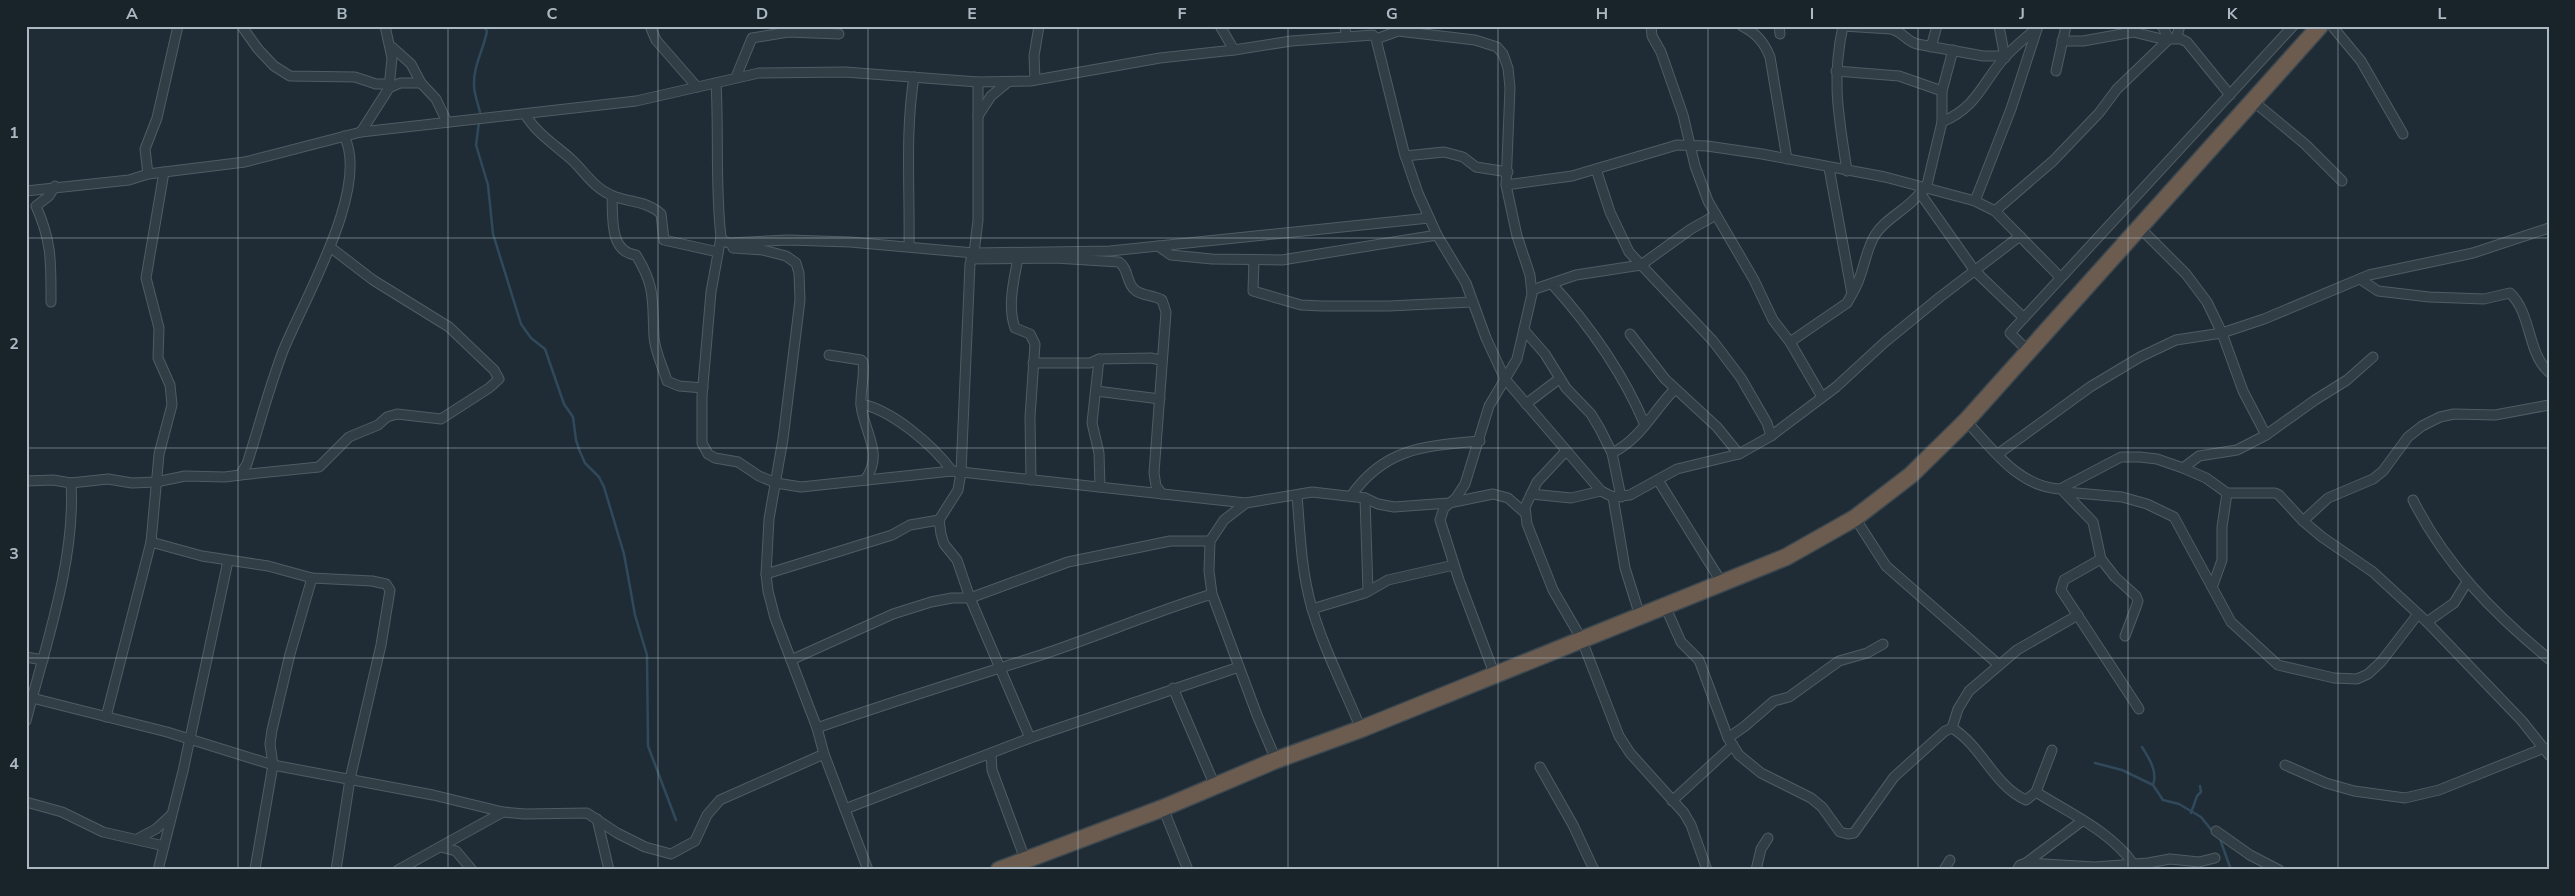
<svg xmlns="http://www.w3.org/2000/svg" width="2575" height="896" viewBox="0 0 2575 896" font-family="'Nunito Sans',sans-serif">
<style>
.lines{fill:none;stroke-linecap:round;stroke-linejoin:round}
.stream{stroke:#30495b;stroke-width:2.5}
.street-casing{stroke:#505c64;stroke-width:11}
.highway-casing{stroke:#3d4950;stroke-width:19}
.street{stroke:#323e46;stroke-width:9}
.highway{stroke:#6c5b4f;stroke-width:16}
.grid{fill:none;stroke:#acb9c3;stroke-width:1;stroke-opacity:0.55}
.neatline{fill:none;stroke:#acb9c3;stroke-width:2}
.grid-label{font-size:16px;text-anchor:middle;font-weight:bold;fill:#acb9c3}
</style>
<rect width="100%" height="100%" fill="#1f2c35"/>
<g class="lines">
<!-- stream -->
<g class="stream">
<path d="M 480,112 C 478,104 474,94 474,85 C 473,66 484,49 487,31 L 483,26"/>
<path d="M 479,122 L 476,145 L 488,185 L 493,234 L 521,324 L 531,338 L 545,349 L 564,404 L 573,417 L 576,440 L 580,452 L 585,463 L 599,477 L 604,487 L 624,554 L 635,615 L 647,655 L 648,746 L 676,820"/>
<path d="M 2142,747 C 2149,758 2158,772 2153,785"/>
<path d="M 2095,763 L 2122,770 L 2153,785 L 2163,800 L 2179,804 L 2201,817 L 2213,832"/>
<path d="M 2191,813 L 2197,796 L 2201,792 L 2200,786"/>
<path d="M 2220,839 L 2231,870"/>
</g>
<!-- street casing -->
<g class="street-casing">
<g id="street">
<path d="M 385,26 L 392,58 L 389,88"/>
<path d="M 650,26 L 656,40 L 697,87"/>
<path d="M 1220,26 L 1234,50"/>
<path d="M 1345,26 L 1346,37"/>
<path d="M 1651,26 L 1652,36 L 1661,52 L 1683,115 L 1695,166 L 1708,201 L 1754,280 L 1773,320 L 1790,342 L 1822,397"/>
<path d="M 1742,26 C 1756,33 1764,42 1770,57 L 1787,159"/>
<path d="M 1779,26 L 1780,34"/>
<path d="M 1999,26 L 2005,58"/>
<path d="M 2162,26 L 2169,39"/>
<path d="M 2332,26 L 2361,61 L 2403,134"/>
<path d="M 243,28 L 258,49 L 274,66 L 290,76 L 355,77 L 376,84 L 390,84"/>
<path d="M 2176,38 L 2180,26"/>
<path d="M 1376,39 L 1398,31 L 1475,40 L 1497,47 L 1503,54 L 1508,68 L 1510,88 L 1506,185 L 1517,236 L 1530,275 L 1532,294 L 1517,359 L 1489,406 L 1465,484 L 1456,498 L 1444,508 L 1440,520 L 1459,580 L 1494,673"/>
<path d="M 2062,41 L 2083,41 L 2133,32 L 2166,40"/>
<path d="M 392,47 L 411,64 L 421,83 L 436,99 L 447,122"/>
<path d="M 1931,47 L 1937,26"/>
<path d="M 1836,71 L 1899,76 L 1942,91"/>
<path d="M 2056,71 L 2066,26"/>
<path d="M 736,77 L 752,38 L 788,32 L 839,34"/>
<path d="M 1035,80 L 1034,56 L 1039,26"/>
<path d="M 978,82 L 978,220 L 974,253 L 970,264 L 961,472 L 958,490 L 939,520 L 941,534 L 944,544 L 957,560 L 970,598 L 1030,738"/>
<path d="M 716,83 C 719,134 715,186 721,237 L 723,241 L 729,243 L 788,240 L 850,242 L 974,253 L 1110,251 L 1429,218"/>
<path d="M 2253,101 L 2305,144 L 2342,181"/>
<path d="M 525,114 C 536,133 554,144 571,159 C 584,171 594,188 611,195 C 628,203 646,200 661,214 L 664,240 L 718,252"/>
<path d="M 978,116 L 991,96 L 1008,82"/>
<path d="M 1942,122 C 1977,107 1981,85 2004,58 C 2013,48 2025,38 2036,29"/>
<path d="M 361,132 L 389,88 L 400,83 L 421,83"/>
<path d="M 1405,156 L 1444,152 L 1463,157 L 1476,167 L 1508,172"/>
<path d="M 1596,169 L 1610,212 L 1629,252 L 1713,341 L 1741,378 L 1767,423 L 1771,436"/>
<path d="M 1847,171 C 1839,117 1831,81 1843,26 L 1891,29 C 1902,31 1906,41 1917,44 L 1983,56 L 2004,56"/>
<path d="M 148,174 L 145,149 L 157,118 L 178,26"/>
<path d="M 1506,185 L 1572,176 L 1677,145 L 1707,146 L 1762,154 L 1885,177 L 1975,201 L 1995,211 L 2060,277"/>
<path d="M 1926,189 L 1942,122 L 1942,91 L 1953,50"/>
<path d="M 26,191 L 129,180 L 148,174 L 245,162 L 361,132 L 636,101 L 759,73 L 845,72 L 978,82 L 1030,81 L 1160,58 L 1234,50 L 1291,41 L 1373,35 L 1376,39 L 1404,152 L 1418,193 L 1437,235 L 1466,283 L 1486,338 L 1505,379 L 1601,491 L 1613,497 L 1630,495 L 1677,469 L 1739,454 L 1771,436 L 1836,387 L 1885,342 L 1940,297 L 2020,236"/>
<path d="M 1920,193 L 1975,271 L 2024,318"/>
<path d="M 612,196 C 613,217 609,252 636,255 C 656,287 652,301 654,337 C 655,352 663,367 667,381 L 679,386 L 703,388"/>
<path d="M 1975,201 L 2011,109 L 2038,26"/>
<path d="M 1995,211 L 2053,161 L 2099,113 L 2117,89 L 2169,39 L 2181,39 L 2187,42 L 2230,95"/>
<path d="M 2139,227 L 2186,274 L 2207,302 L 2222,333 L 2243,391 L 2266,435"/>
<path d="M 721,237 L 711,292 L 702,396 L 702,443 L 708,454 L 715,458 L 738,462 L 759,476 L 776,483 L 801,487 L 952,471 L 1246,503"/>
<path d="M 909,246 C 910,189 905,132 914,77"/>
<path d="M 1158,246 L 1171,255 L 1212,259 L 1282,260 L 1437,235"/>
<path d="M 733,248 L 763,250 L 786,256 L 796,263 L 799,273 L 800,300 L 783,439 L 769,519 L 766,574 L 768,591 L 775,618 L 817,728 L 824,754 L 868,870"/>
<path d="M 1018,258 C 1014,280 1007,306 1015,328 L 1030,334 L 1035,344 L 1030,417 L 1031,480"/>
<path d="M 971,259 L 1055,258 L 1119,262 C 1129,269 1126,283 1135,290 C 1142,296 1154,295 1162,300 L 1166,312 L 1154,473 L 1156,486 L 1162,494"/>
<path d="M 1254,260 L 1253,291 L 1301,305 L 1322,306 L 1389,306 L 1472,302"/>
<path d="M 2360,279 L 2378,291 L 2429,297 L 2484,299 L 2510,293 C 2532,314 2527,353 2549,372"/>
<path d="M 1552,284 C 1590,326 1623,373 1645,425"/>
<path d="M 1532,290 L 1576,275 L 1641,265 L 1691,229 L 1716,215"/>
<path d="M 1852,294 C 1864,276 1864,253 1875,235 C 1887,216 1909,210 1923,189"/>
<path d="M 51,302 C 51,262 52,242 36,206 L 49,196 L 55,186"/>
<path d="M 1524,330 L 1545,354 L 1566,388 L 1591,414 L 1600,429 L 1612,453 L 1621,497"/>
<path d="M 1630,334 L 1665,379 L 1717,427 L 1739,454"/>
<path d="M 1790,342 L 1847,303 L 1852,294 L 1829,168"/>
<path d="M 2028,351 L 2010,333 L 2293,26"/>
<path d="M 829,355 L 861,360 L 863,362 C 865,376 860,391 861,406 C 865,434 884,454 865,480"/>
<path d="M 1099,359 L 1092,423 L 1099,453 L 1100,487"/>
<path d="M 1033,363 L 1090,363 L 1099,359 L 1151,358 L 1161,360"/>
<path d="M 1096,391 L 1160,399"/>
<path d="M 861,404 C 892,410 933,445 952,471"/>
<path d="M 1526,404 L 1559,379"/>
<path d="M 1966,421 C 1992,448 2018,487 2060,489 L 2121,457 L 2140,457 L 2157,459 L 2183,468 L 2206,478 L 2227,493 L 2275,493 L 2279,495 L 2303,521 L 2322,537 L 2373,572 L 2427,622 L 2522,721 L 2549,755"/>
<path d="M 1566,451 L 1537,482 L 1525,507 L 1527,524 L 1553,590 L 1581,638 L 1619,736 L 1630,753 L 1684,813 L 1691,825 L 1707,870"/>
<path d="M 1612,453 C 1641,439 1653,411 1675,389"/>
<path d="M 1998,454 L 2090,387 L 2140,357 L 2176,340 L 2222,333 L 2264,319 L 2369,275 L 2473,253 L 2549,228"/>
<path d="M 2183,468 L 2199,456 L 2237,450 L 2266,435 L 2315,400 L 2347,380 L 2373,357"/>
<path d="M 240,475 L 319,467 L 349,437 L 378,425 L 387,417 L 397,414 L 441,419 L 489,388 L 499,379 L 494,370 L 449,327 L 373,280 L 330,247"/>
<path d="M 1658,480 L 1722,583"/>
<path d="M 26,481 L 53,480 L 71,483 L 108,479 L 132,483 L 156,482 L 185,476 L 225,477 L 240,475 L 247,464 C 259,426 269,388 283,351 C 303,301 371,187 344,136"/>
<path d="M 2064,492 L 2093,522 L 2101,559 L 2115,577 L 2136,596 L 2138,601 L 2136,607 L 2125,636"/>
<path d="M 2065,492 L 2122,497 L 2147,504 L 2174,517 L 2231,622 L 2278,665 L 2334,678 L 2357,679 L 2368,674 L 2381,662 L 2418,614"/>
<path d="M 1531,494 L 1571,498 L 1601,491"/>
<path d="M 1297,495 C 1300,531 1301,569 1311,605 C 1323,647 1344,688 1361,729"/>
<path d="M 1351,496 C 1385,447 1426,446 1480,441"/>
<path d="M 1613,497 L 1625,568 L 1640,616"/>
<path d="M 1365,498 L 1368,591"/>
<path d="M 2413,500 C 2445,564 2494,614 2549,659"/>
<path d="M 1855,518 L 1886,566 L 1999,665"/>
<path d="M 2303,521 L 2328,498 L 2373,479 L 2383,471 L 2408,437 L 2422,426 L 2440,417 L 2454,414 L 2495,415 L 2549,405"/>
<path d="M 151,542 L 202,556 L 268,566 L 312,578 L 372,581 L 386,584 L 390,590 L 381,645 L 350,779 L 336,870"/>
<path d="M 2101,559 L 2064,580 L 2061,590 L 2139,709"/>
<path d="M 766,574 L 892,535 L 910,525 L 939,520"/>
<path d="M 2213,585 L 2222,560 L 2222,527 L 2227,493"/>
<path d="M 1665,606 L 1681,642 L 1699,660 L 1728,738 L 1739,755 L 1761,773 L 1811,798 L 1822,807 L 1840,832 L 1848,834 L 1854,833 L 1894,777 L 1945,731 L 1952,728 C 1982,746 1994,786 2026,800 L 2036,792 L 2052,750"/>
<path d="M 1312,609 L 1365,593 L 1388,580 L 1454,565"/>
<path d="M 2427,622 L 2454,603 L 2467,582"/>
<path d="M 26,657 L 43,660"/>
<path d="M 791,660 L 893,614 L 931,602 L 952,598 L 970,598 L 1068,562 L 1170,541 L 1210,541"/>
<path d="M 1173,688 L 1215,786"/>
<path d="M 32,698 L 167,732 L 273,765 L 433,795 L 503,812 L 525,814 L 587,813 L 617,833 L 645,847 L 671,854 L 695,841 L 707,815 L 720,800 L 824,754"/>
<path d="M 106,717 L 151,542 L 159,454 L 172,405 L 170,385 L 158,358 L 159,328 L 146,278 L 164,172"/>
<path d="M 26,721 C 45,647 76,559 71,483"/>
<path d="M 817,728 C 891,702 966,679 1041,655 C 1098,636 1154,612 1212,594"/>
<path d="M 1952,728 L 1958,709 L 1969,691 L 2017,650 L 2078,615"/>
<path d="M 1728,738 L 1745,726 L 1774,701 L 1789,697 L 1839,661 L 1867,653 L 1883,644"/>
<path d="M 991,755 L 992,770 L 1025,859"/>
<path d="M 1276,760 L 1257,715 L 1212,594 L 1209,571 L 1210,541 L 1224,520 L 1246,503 L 1312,492 L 1365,498 L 1378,504 L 1394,507 L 1449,503 L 1493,494 L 1508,498 L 1525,513"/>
<path d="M 2285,765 L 2326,783 L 2354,791 L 2405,798 L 2439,790 L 2544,748"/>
<path d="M 1540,767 L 1573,825 L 1594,870"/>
<path d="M 2036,792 C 2069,813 2112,832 2134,865"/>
<path d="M 1672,801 L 1733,745"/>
<path d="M 26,802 L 62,812 L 103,832 L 164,846"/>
<path d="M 1163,808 L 1188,870"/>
<path d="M 845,809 L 1030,738 L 1239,667"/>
<path d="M 597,819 L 609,870"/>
<path d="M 2216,831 L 2250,855 L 2279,870"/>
<path d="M 139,838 L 156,829 L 170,816"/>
<path d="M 441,847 L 456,851 L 472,870"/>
<path d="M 2026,863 L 2082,821"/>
<path d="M 255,869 L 273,765 L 270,744 L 272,730 L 290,654 L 312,578"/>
<path d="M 158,870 L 183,771 L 228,561"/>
<path d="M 398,870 L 503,812"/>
<path d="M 1756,870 L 1761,849 L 1768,838"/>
<path d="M 1944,870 L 1950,860"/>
<path d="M 2017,870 L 2020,865 L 2026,863 L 2095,867 L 2148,863 L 2170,859 L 2199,862 L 2215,858"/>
</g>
</g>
<!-- highway casing -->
<g class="highway-casing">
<path id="highway" d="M 999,870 L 1163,808 L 1276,760 L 1361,729 L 1786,557 L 1855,518 L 1911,475 L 1966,421 L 2320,26"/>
</g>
<!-- street -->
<use href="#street" class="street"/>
<!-- highway -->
<use href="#highway" class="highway"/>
</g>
<!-- grid -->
<path class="grid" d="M 238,26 L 238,870M 448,26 L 448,870M 658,26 L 658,870M 868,26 L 868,870M 1078,26 L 1078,870M 1288,26 L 1288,870M 1498,26 L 1498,870M 1708,26 L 1708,870M 1918,26 L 1918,870M 2128,26 L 2128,870M 2338,26 L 2338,870M 26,238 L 2549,238M 26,448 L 2549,448M 26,658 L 2549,658"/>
<!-- border -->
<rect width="2575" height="896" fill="none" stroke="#18232a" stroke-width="55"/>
<rect x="28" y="28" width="2520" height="840" class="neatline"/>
<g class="grid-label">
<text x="132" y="19">A</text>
<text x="342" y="19">B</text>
<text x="552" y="19">C</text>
<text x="762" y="19">D</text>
<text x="972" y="19">E</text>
<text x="1182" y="19">F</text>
<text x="1392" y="19">G</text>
<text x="1602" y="19">H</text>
<text x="1812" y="19">I</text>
<text x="2022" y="19">J</text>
<text x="2232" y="19">K</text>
<text x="2442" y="19">L</text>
<text x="14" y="138">1</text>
<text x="14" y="349">2</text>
<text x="14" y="559">3</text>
<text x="14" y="769">4</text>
</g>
</svg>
